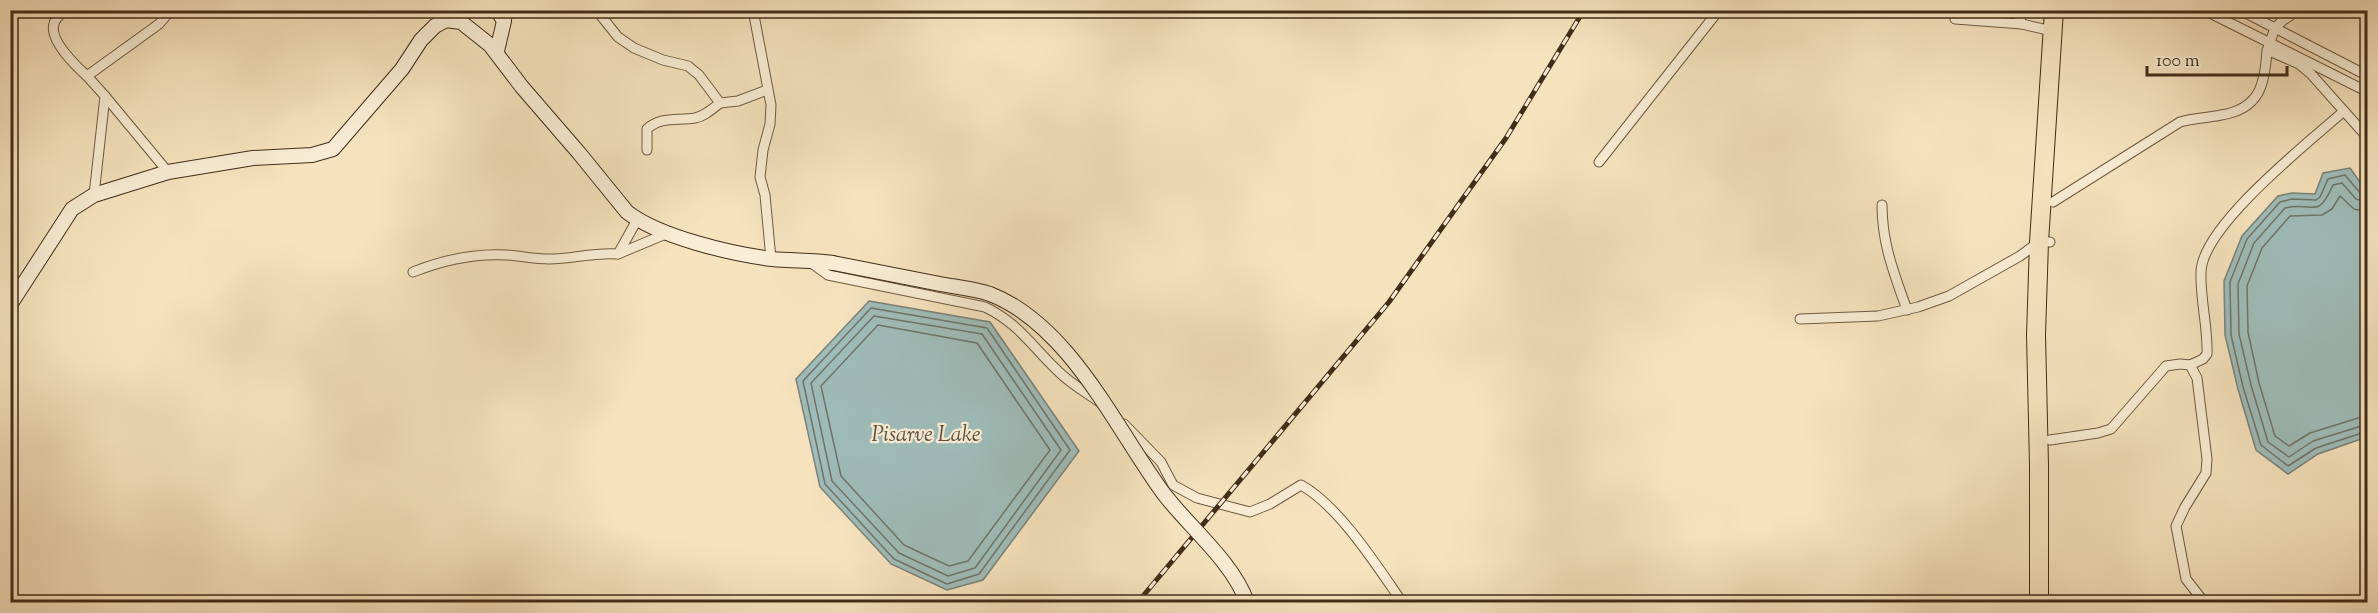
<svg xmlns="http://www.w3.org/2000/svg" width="2378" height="613" viewBox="0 0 2378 613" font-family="'Sorts Mill Goudy',serif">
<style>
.water{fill:#9fbdba;stroke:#7a837a;stroke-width:1.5}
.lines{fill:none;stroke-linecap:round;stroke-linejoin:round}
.shore{stroke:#70756a;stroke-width:1.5}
.street-casing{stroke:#6f5a42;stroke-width:11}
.secondary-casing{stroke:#422d19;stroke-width:16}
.highway-casing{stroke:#422d19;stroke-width:20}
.street{stroke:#f9edd5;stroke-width:9}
.secondary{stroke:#f9edd5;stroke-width:14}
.highway{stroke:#f6e3be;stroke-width:18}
.rail-casing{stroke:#422d19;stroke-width:5}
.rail{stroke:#f9edd5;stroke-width:3;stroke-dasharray:9;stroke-linecap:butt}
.secondary-bridge-casing{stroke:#422d19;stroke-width:16;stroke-linecap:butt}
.secondary-bridge{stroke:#f9edd5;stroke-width:14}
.labels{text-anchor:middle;stroke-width:4.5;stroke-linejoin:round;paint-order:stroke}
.water-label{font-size:22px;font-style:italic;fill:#595141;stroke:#f9edd5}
</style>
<rect width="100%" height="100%" fill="#f6e3be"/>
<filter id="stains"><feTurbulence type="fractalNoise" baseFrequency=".00333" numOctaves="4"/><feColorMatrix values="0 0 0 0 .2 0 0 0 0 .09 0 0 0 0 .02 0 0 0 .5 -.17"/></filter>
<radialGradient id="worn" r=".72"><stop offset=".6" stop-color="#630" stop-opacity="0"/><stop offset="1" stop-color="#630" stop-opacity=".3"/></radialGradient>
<!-- water -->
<g class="water">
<path d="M 2350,168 L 2367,192 L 2367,437 L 2318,454 L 2288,474 L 2256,450 L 2238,389 L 2225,335 L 2224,281 L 2242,236 L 2278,196 L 2292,193 L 2315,194 L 2323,173 Z"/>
<path d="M 869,301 L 990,322 L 1079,451 L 983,580 L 947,590 L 891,564 L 820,487 L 796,379 Z"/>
</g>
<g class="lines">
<!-- shore -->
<g class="shore">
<path d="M 2368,195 L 2361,194 L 2345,175 L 2328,179 L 2320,197 L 2316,200 L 2292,199 L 2280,202 L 2247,239 L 2230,282 L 2231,335 L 2243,387 L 2261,445 L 2288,466 L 2316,448 L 2368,431"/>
<path d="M 2368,203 L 2356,199 L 2342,183 L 2333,185 C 2317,221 2314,201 2285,208 L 2254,243 L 2238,284 L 2239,334 L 2251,385 L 2268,442 L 2289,457 L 2313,441 L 2368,424"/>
<path d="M 2368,212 L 2354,209 L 2340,196 L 2332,209 L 2322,215 L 2290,216 L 2262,248 L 2247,286 L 2248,332 L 2259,383 L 2275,436 L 2289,446 L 2310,433 L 2368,415"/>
<path d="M 871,308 L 987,328 L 1070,450 L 979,574 L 947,584 L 894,559 L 825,484 L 803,381 Z"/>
<path d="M 874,316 L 982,334 L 1061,450 L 975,568 L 948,576 L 899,553 L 832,481 L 811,383 Z"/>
<path d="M 878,325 L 977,343 L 1050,450 L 968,561 L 949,566 L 904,545 L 841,476 L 821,386 Z"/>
</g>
<!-- street casing -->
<g class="street-casing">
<g id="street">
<path d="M 64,10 C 61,14 57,17 55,21 C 46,38 76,66 87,76"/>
<path d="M 599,10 L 598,12 L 618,37 L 634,48 L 663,60 L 688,66 L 699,75 L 720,103 L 738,101 L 767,90"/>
<path d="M 753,10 L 771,105 L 770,124 L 763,150 L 760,177 L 765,195 L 771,259"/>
<path d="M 2016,10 L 2022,24 L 2052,31"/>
<path d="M 2204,10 L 2368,92"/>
<path d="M 2240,10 L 2368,76"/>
<path d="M 1955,19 L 2022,24"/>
<path d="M 504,21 L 512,10"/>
<path d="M 2268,48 L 2275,28 L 2282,21 L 2298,10"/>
<path d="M 105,96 L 168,172"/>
<path d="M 647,150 L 647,129 C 661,116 677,121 695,118 C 705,116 712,109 720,103"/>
<path d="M 1599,162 L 1719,10"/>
<path d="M 94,195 L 105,96 L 87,76 L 159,24 L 171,10"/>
<path d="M 2053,202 L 2180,122 C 2194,118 2207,118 2221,115 C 2260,109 2265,84 2267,50 L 2299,64 L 2311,74 L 2368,138"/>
<path d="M 1882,205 C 1882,244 1894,273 1907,310"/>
<path d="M 618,254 L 668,233"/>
<path d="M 810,262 L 828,275 L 985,307 C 1020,324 1032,347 1059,372 C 1071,384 1087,393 1101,403"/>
<path d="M 413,272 C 443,260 473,253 507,255 C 521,256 535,259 549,259 C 572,259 594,252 618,254 L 637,220"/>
<path d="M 1800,319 L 1878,316 L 1918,307 L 1949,296 L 2020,256 L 2039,242 L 2050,242"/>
<path d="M 2190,365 L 2203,359 L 2207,354 C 2208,327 2200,299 2201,272 C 2202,226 2309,142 2344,111"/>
<path d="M 1124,424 L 1161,462 L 1173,485 L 1197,498 L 1250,512 L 1270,504 L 1301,485 C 1339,506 1377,566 1402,602"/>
<path d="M 2050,440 L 2098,433 L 2111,429 L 2166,366 L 2180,364 L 2190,365 L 2197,378 L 2207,459 L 2206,473 L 2185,507 L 2176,526 L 2186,579 L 2204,602"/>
</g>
</g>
<!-- secondary casing -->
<g class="secondary-casing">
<g id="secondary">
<path d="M 497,51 L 504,21 L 497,10"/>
<path d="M 10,305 L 72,209 L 94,195 L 168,172 L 253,158 L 312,155 L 333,149 L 402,69 L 421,40 L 435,26 L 446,20 L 461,22 L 490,45 L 522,87 L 579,153 L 627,212 C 659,237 732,254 772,259 C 793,261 813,260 833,263"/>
</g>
</g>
<!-- highway casing -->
<g class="highway-casing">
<path id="highway" d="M 2039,602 L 2039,465 L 2036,335 L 2039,242 L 2054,10"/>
</g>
<!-- street -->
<use href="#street" class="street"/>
<!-- secondary -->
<use href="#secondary" class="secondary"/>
<!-- highway -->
<use href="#highway" class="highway"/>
<!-- rail casing -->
<g class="rail-casing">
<path id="rail" d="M 1138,602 L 1389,302 L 1506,138 L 1584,10"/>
</g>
<!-- rail -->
<use href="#rail" class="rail"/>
<!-- secondary-bridge casing -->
<g class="secondary-bridge-casing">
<path id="secondary-bridge" d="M 833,263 C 869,270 905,277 940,284 C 956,287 975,289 990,294 C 1070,325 1116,429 1164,494 C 1190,528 1232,561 1247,602"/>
</g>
<!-- secondary-bridge -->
<use href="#secondary-bridge" class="secondary-bridge"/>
</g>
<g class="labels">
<!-- water labels -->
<g class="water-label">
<text x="926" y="441">Pisarve Lake</text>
</g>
</g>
<!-- margin -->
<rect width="2378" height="613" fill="none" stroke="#f6e3be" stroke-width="36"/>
<rect x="12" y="12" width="2354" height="589" fill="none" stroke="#422d19" stroke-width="3"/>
<rect x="18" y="18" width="2342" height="577" fill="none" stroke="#422d19" stroke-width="1.5"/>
<!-- scale -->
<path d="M2147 66v9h140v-9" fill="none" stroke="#422d19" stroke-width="3"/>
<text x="2156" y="66" font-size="18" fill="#422d19" stroke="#f9edd5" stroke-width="4.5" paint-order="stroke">100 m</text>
<rect width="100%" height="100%" filter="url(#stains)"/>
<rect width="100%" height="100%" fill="url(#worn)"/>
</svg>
